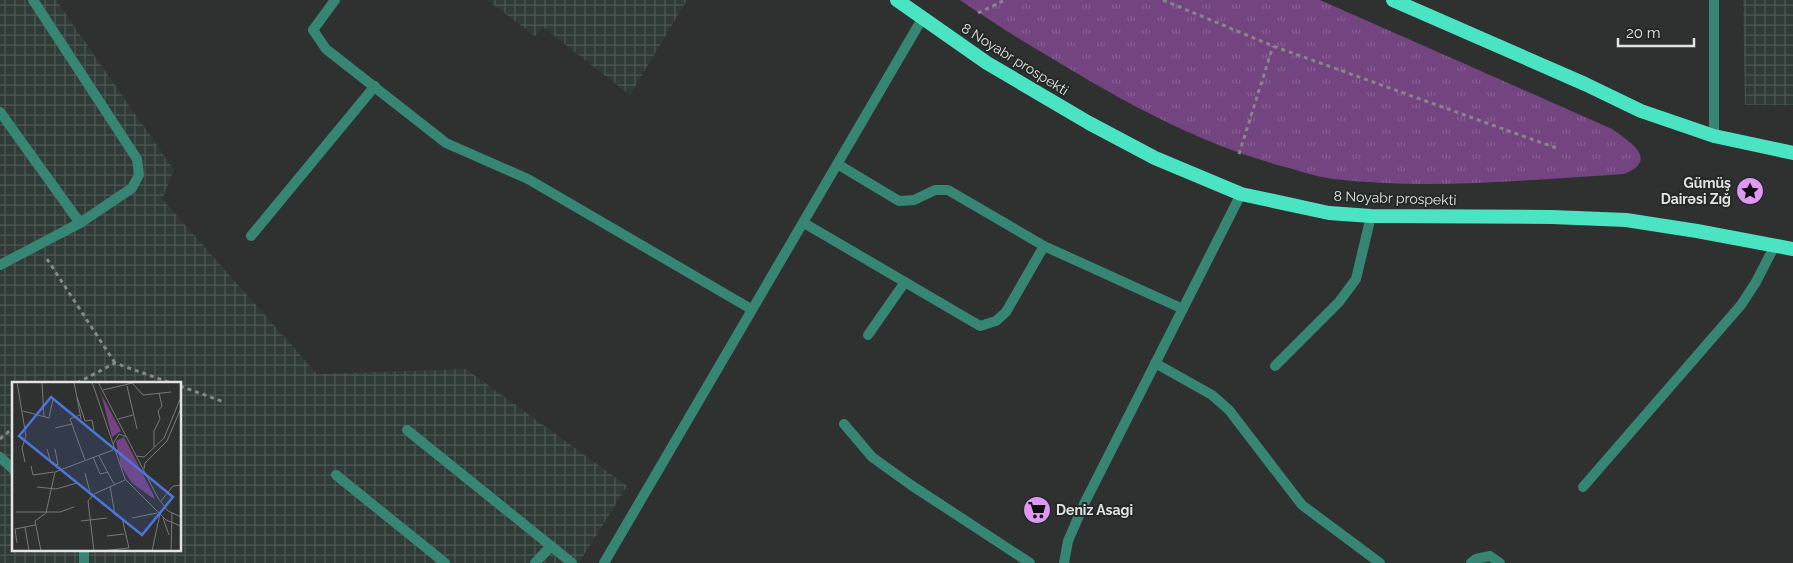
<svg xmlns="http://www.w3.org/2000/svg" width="1793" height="563" viewBox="0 0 1793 563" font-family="Raleway,sans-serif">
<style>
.industrial{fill:url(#industrial-grid);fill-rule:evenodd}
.grass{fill:url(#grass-tufts)}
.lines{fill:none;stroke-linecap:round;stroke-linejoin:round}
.path{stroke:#858887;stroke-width:3;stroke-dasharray:4 4;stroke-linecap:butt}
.service{stroke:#368673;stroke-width:10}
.minor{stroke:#368673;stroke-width:10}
.trunk{stroke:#4ae4c3;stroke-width:14}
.labels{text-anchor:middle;stroke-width:4;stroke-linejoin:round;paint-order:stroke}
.street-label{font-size:14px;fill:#e2e4e3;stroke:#242827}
.poi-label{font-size:14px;font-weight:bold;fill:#e2e4e3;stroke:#242827;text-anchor:end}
.inset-road{fill:none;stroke:#767978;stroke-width:1}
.view{fill:#4e74db;fill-opacity:0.15;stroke:#4e74db;stroke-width:2.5}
.inset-edge{fill:none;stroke:#e2e4e3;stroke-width:2.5}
</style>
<defs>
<pattern id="industrial-grid" width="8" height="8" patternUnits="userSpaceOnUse" patternTransform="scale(1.25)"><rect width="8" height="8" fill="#303b38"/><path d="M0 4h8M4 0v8" fill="none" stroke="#4e5755"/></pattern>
<pattern id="grass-tufts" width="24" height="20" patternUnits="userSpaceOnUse" patternTransform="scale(1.25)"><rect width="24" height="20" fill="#73447f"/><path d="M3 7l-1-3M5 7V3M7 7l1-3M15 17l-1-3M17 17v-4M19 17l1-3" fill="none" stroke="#875f91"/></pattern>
</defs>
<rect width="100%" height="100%" fill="#2e3130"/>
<!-- industrial -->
<g class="industrial">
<path d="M 0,0 L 56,0 L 174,170 L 162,199 L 317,374 L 466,369 L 627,486 L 579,563 L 0,563 ZM 14,383 L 180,383 L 180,549 L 14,549 Z"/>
<path d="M 487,0 L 687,0 L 630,95 L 543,27 L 535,36 Z"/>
<path d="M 1743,0 L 1793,0 L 1793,105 L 1745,105 Z"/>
</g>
<!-- grass -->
<path class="grass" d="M 960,0 L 1320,0 L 1612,129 C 1629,141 1660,160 1624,174 C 1529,180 1428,190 1333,179 C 1318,177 1303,172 1289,168 C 1204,146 1127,104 1053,59 C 1021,40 990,21 960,0 Z"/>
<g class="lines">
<!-- path -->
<g class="path">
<path d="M 1163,0 L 1273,46 L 1559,149"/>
<path d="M 978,13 L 1005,0"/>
<path d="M 1239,154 L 1273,46"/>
<path d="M 47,259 L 115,363"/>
<path d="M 77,383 L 115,363 L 171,383"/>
<path d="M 180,386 L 224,402"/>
<path d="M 0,439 L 14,427"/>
</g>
<!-- service -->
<g class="service">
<path d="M 0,112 L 80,223"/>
<path d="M 1714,136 L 1714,0"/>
<path d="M 0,265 L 80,223 L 132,188 L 139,175 L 137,159 L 33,0"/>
<path d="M 407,430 L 572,563"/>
<path d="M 0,457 L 14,470"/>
<path d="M 336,475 L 445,563"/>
<path d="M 84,549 L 84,563"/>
<path d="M 535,563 L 551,546"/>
</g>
<!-- minor -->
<g class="minor">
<path d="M 335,0 L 313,30 L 326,49 L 446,143 L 528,179 L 751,309"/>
<path d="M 839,165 L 899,201 L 914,200 L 935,190 L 948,190 L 1044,246 L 1183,309"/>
<path d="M 804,223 L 980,326 L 996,321 L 1006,312 L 1044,246"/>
<path d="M 251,236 L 375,86"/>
<path d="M 868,335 L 905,282"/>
<path d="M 1155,363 L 1212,395 L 1229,410 L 1302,505 L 1380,563"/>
<path d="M 1275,366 L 1339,302 L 1356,279 L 1371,216"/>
<path d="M 844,424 L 872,457 L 911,485 L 1030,563"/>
<path d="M 1583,487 L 1741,305 L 1756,282 L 1775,245"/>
<path d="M 604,563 L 922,19"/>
<path d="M 1064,563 L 1068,541 L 1084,504 L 1241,194"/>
<path d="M 1471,563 L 1476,559 L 1490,556 L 1500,563"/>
</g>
<!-- trunk -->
<g class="trunk">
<path d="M 897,0 L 987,63 L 1089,123 L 1155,158 L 1241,194 L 1329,213 L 1371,216 L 1552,217 L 1626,220 L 1697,231 L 1793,249"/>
<path d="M 1393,0 L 1585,84 L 1641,111 L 1714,136 L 1793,153"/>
</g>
</g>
<!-- icons -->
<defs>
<g id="sight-disc" transform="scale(1.4375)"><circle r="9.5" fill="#df98f1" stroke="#242827"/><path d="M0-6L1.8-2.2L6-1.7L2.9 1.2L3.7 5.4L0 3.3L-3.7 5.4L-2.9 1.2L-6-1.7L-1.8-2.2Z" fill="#111"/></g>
<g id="supermarket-disc" transform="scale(1.4375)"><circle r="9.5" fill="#df98f1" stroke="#242827"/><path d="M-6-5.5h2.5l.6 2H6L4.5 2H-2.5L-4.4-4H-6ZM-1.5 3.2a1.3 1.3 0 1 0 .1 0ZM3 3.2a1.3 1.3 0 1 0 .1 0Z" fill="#111"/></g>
</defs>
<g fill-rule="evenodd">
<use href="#sight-disc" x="1750" y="191"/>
<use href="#supermarket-disc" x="1037" y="510"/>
</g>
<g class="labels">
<!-- street labels -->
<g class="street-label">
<text transform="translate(1015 59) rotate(32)" y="5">8 Noyabr prospekti</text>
<text transform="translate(1395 198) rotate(2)" y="5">8 Noyabr prospekti</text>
</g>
<!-- poi labels -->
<g class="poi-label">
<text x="1731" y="188">Gümüş<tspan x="1731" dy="16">Dairəsi Zığ</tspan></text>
<text x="1056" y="515" text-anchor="start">Deniz Asagi</text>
</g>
</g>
<!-- overview -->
<g transform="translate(12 382)">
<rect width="169" height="169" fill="#2e3130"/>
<path d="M 86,6 L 109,49 L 100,55 L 90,15 ZM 112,55 L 142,114 L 142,117 L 120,101 L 109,84 L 104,59 Z" fill="#73447f"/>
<path class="inset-road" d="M 5,0 L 14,54 L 10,66 L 13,80M 30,0 L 32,35M 62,0 L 69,37M 80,0 L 113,97 L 154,138 L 169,144M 86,0 L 146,116 L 156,129 L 169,135M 121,2 L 131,13 L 159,10M 115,4 L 125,47M 91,8 L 125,0M 65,15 L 73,39 L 80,38 L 82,48M 11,29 L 37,36 L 41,17M 68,33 L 58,37 L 73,78M 106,37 L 121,33M 43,46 L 60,42M 101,62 L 107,52 L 115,55M 142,65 L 142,49 L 148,37 L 146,29 L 150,24 L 147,11M 35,67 L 39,81 L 46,83M 43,67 L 46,83M 87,74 L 102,102M 124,74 L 132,75 L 152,56 L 169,15M 81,75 L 88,92 L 96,90M 19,84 L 21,93 L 42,90M 132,87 L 133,81 L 155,59 L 169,26M 73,91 L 79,114M 25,105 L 44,107 L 65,101M 149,119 L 161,104 L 169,103M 4,130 L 48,130 L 62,125M 120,136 L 145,131M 151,136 L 157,153M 69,139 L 95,136M 13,145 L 17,169M 95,154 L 112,152M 5,161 L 3,147 L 23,143M 29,169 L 23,139 L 34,131 L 43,90 L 101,68M 82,169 L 76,119 L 82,112 L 113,98M 89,169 L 117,166 L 110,136 L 103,133 L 98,104M 140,169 L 148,132M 159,169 L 160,131"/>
<path class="view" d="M 39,15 L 161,115 L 130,153 L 7,54 Z"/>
<rect width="169" height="169" class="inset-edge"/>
</g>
<!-- scale -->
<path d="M1618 38v8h76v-8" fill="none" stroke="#e2e4e3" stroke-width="2.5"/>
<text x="1626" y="38" font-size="15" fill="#e2e4e3" stroke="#242827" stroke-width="4" paint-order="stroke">20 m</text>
</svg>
